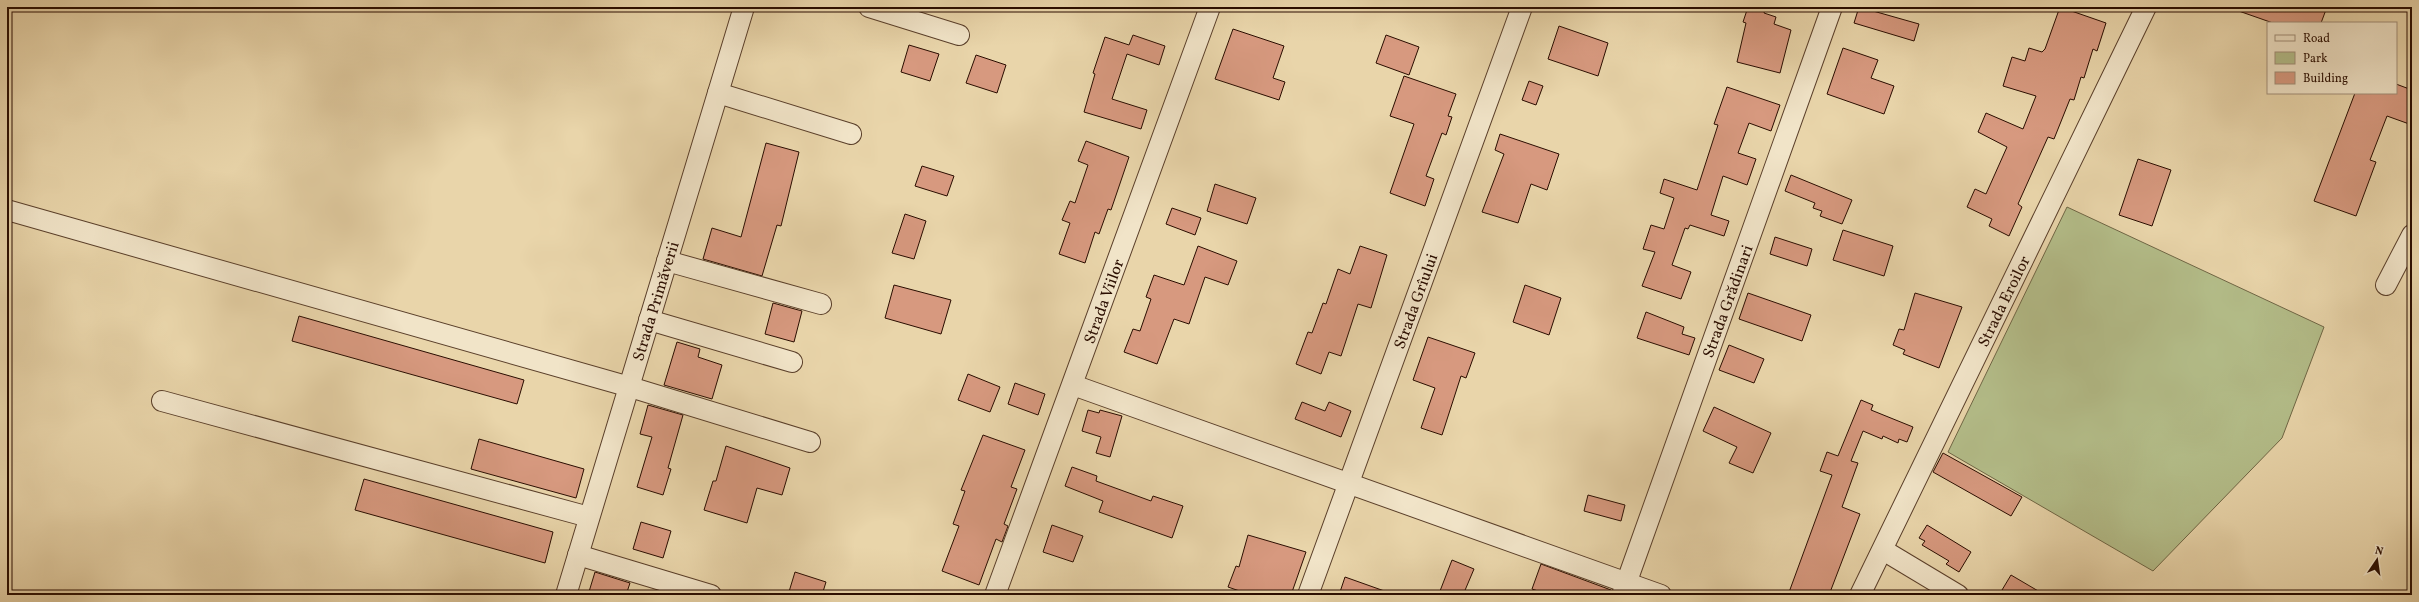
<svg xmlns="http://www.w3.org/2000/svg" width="2419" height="602" viewBox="0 0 2419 602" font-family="Vollkorn,serif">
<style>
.green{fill:#b4be8a;stroke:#6f6645}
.building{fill:#d7997f;stroke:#2a0d00}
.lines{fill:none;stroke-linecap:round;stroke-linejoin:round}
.minor-casing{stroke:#5a3f2a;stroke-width:22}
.minor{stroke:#f1e4c8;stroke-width:20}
.labels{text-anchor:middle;stroke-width:3;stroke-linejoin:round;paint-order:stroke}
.street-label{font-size:16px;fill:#2a0d00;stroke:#f1e4c8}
</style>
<rect width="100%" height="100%" fill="#e9d5aa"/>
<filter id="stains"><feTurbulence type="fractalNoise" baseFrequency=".005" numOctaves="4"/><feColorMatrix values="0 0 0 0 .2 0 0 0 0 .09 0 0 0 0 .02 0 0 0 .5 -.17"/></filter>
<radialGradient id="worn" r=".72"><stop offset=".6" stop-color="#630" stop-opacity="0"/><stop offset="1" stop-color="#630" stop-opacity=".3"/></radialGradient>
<!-- green -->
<path class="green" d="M 2067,207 L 2324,327 L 2282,438 L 2153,571 L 1948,452 Z"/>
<!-- building -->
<g class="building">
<path d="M 1748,7 L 1766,7 L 1764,13 L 1776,17 L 1774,24 L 1791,30 L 1780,73 L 1737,62 L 1746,23 L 1743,22 Z"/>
<path d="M 1859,7 L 1919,24 L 1914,41 L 1854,23 Z"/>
<path d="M 2060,7 L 2106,23 L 2097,51 L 2093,49 L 2084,78 L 2081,77 L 2074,100 L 2070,99 L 2054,139 L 2048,137 L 2018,204 L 2022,207 L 2009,236 L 1989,226 L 1992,219 L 1967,207 L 1975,189 L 1986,194 L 2007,147 L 1978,132 L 1986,113 L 2023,129 L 2036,96 L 2003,86 L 2012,57 L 2025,61 L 2029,48 L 2042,52 L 2045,49 Z"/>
<path d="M 2234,7 L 2327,7 L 2321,23 L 2273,23 L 2233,9 Z"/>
<path d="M 1559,26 L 1608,43 L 1598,76 L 1548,59 Z"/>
<path d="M 1233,29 L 1284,46 L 1273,78 L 1285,82 L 1279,100 L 1215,79 Z"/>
<path d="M 1133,35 L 1165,46 L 1159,65 L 1127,54 L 1112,99 L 1147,110 L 1141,129 L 1084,112 L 1095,74 L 1093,73 L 1105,37 L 1129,45 Z"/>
<path d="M 1386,35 L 1419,47 L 1409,75 L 1376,63 Z"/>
<path d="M 909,45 L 939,54 L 930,81 L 901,72 Z"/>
<path d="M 1843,48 L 1878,60 L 1871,78 L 1894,86 L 1884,114 L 1827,94 Z"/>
<path d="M 976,55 L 1006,65 L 997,93 L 966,83 Z"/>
<path d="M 1404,76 L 1456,94 L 1448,116 L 1452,117 L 1446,135 L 1442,133 L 1426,176 L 1434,179 L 1425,206 L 1390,193 L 1414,124 L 1390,116 Z"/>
<path d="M 1529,81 L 1543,86 L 1536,105 L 1522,100 Z"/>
<path d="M 2396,84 L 2412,90 L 2412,125 L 2387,116 L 2370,160 L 2376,162 L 2356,216 L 2314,201 L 2355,93 L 2396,93 Z"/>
<path d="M 1727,87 L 1780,105 L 1771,131 L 1749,123 L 1738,153 L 1756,159 L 1747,185 L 1723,176 L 1711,215 L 1729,221 L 1724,236 L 1690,225 L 1688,229 L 1685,228 L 1672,265 L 1691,272 L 1681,299 L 1642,286 L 1655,252 L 1643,249 L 1651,225 L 1664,229 L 1674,198 L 1660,193 L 1664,179 L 1697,190 L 1718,125 L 1714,124 Z"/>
<path d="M 1500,134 L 1559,154 L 1547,190 L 1531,184 L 1518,223 L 1482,212 L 1504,154 L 1495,150 Z"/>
<path d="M 1086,141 L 1129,157 L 1111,210 L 1108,209 L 1099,234 L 1095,232 L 1085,263 L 1059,254 L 1070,223 L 1062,220 L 1070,201 L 1075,203 L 1088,165 L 1078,161 Z"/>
<path d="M 766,143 L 799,152 L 781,226 L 777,225 L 762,276 L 703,259 L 712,228 L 741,237 Z"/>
<path d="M 2138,159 L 2171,170 L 2152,226 L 2119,215 Z"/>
<path d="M 922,166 L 954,176 L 947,196 L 915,186 Z"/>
<path d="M 1791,175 L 1852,200 L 1842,224 L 1820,216 L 1822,211 L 1813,208 L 1815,203 L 1785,191 Z"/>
<path d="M 1215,184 L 1256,198 L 1247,224 L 1207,211 Z"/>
<path d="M 1172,208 L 1201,218 L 1195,235 L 1166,224 Z"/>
<path d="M 905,214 L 926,221 L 914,259 L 892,253 Z"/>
<path d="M 1843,230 L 1893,246 L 1884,276 L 1833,260 Z"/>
<path d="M 1775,237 L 1812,249 L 1807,266 L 1770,254 Z"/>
<path d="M 1198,246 L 1237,261 L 1228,285 L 1205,277 L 1189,324 L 1174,319 L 1157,364 L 1124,352 L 1133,329 L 1140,331 L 1151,299 L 1146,297 L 1154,275 L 1184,285 Z"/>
<path d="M 1360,246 L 1387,255 L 1371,308 L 1358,304 L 1341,356 L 1329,352 L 1321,374 L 1296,364 L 1308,332 L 1312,333 L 1323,303 L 1326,304 L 1338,269 L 1350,274 Z"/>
<path d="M 894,285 L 951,300 L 941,334 L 885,318 Z"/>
<path d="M 1525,285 L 1561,298 L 1549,335 L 1513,322 Z"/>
<path d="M 1748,293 L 1811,315 L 1802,341 L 1739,319 Z"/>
<path d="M 1915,293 L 1962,307 L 1939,368 L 1903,354 L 1905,350 L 1893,345 L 1899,329 L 1904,330 Z"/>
<path d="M 773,303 L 802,311 L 794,342 L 765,334 Z"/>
<path d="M 1646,312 L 1684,327 L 1682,334 L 1695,338 L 1689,355 L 1637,338 Z"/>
<path d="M 299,316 L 524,380 L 517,404 L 292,341 Z"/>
<path d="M 1428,337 L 1475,353 L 1466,378 L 1461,376 L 1442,435 L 1421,428 L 1435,388 L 1413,380 Z"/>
<path d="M 677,342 L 700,349 L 698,357 L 722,365 L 712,399 L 664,385 Z"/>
<path d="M 1729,345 L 1764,359 L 1754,383 L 1719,370 Z"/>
<path d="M 968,374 L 1000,387 L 990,412 L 958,400 Z"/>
<path d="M 1015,383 L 1045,394 L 1038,415 L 1008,404 Z"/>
<path d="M 1861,400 L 1873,405 L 1871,410 L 1913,427 L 1907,442 L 1899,439 L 1898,443 L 1883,436 L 1882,439 L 1863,431 L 1851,461 L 1858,463 L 1842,507 L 1860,514 L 1829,595 L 1788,595 L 1832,475 L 1820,471 L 1827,452 L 1838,456 Z"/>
<path d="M 1302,402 L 1325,411 L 1329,402 L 1351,411 L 1341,437 L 1295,419 Z"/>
<path d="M 648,405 L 683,415 L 668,468 L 671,469 L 663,495 L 637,487 L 652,437 L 640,434 Z"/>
<path d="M 1714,407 L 1771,433 L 1753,473 L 1729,463 L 1737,447 L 1703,431 Z"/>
<path d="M 1088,410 L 1099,413 L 1100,410 L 1122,416 L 1110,457 L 1096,453 L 1101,437 L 1082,431 Z"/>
<path d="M 983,435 L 1025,450 L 1011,487 L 1017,489 L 1004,524 L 1008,526 L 1002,542 L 996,539 L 979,585 L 942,571 L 959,526 L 953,524 L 965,491 L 961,490 Z"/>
<path d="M 479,439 L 584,469 L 576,498 L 471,469 Z"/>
<path d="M 726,446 L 790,468 L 782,495 L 757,488 L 747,523 L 704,510 L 713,481 L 716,481 Z"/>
<path d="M 1943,453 L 2022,497 L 2011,516 L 1933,472 Z"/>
<path d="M 1072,467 L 1097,476 L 1096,481 L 1151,501 L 1153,496 L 1183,506 L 1172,538 L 1099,512 L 1103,501 L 1065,486 Z"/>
<path d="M 364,479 L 553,532 L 545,563 L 355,510 Z"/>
<path d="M 1588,495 L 1625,505 L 1621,521 L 1584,511 Z"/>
<path d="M 641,522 L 671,531 L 663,558 L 633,549 Z"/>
<path d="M 1052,525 L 1083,536 L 1073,562 L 1043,552 Z"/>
<path d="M 1927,525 L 1971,552 L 1959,572 L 1946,564 L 1949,561 L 1922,545 L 1925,541 L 1919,538 Z"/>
<path d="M 1248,535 L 1306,552 L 1291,595 L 1251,595 L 1228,587 L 1236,566 L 1239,567 Z"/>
<path d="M 1452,560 L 1474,569 L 1463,595 L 1449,595 L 1440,591 Z"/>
<path d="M 1541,564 L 1611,590 L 1611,595 L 1550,595 L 1532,589 Z"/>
<path d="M 595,572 L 630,583 L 626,595 L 588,595 Z"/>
<path d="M 795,572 L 826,582 L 822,595 L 788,595 Z"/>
<path d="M 2011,575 L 2045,595 L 1999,595 Z"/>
<path d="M 1345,577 L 1390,593 L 1389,595 L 1339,595 Z"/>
</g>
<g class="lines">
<!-- minor casing -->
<g class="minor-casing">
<g id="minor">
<path d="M 869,7 L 959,35"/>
<path d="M 718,93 L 851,134"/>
<path d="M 7,210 L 630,387 L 810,442"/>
<path d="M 667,261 L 821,304"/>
<path d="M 2386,285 L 2412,235"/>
<path d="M 649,320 L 792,362"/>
<path d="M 1073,385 L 1661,595"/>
<path d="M 162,401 L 589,517"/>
<path d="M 1883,550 L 1958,595"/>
<path d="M 578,555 L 711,595"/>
<path d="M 566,595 L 744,7"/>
<path d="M 995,595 L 1210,7"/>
<path d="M 1308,595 L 1522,7"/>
<path d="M 1622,595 L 1832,7"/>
<path d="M 1860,595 L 2146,7"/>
</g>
</g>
<!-- minor -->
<use href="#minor" class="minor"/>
</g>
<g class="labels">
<!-- street labels -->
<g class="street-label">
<text transform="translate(655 301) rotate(-73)" y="6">Strada Primăverii</text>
<text transform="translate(1103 301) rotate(-70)" y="6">Strada Viilor</text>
<text transform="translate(1415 301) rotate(-70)" y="6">Strada Grîului</text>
<text transform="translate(1727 301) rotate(-70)" y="6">Strada Grădinari</text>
<text transform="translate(2003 301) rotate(-64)" y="6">Strada Eroilor</text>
</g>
</g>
<!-- margin -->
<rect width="2419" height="602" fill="none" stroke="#e9d5aa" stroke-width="24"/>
<rect x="8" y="8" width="2403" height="586" fill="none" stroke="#2a0d00" stroke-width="2"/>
<rect x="12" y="12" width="2395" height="578" fill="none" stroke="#2a0d00"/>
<!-- legend -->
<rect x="2267" y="22" width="130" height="72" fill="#f1e4c8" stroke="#a18e78"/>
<rect x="2275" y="35" width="20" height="6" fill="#f1e4c8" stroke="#a18e78"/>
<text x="2303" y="42" font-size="12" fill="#2a0d00">Road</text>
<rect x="2275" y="52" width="20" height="12" fill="#b4be8a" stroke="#a18e78"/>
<text x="2303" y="62" font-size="12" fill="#2a0d00">Park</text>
<rect x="2275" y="72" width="20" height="12" fill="#d7997f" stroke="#a18e78"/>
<text x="2303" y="82" font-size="12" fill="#2a0d00">Building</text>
<!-- north arrow -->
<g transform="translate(2377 560) rotate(13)" stroke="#f1e4c8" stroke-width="3" paint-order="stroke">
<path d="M0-3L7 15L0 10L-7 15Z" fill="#2a0d00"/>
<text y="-6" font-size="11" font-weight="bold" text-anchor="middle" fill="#2a0d00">N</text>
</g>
<rect width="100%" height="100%" filter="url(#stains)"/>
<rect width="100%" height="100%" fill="url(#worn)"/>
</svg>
